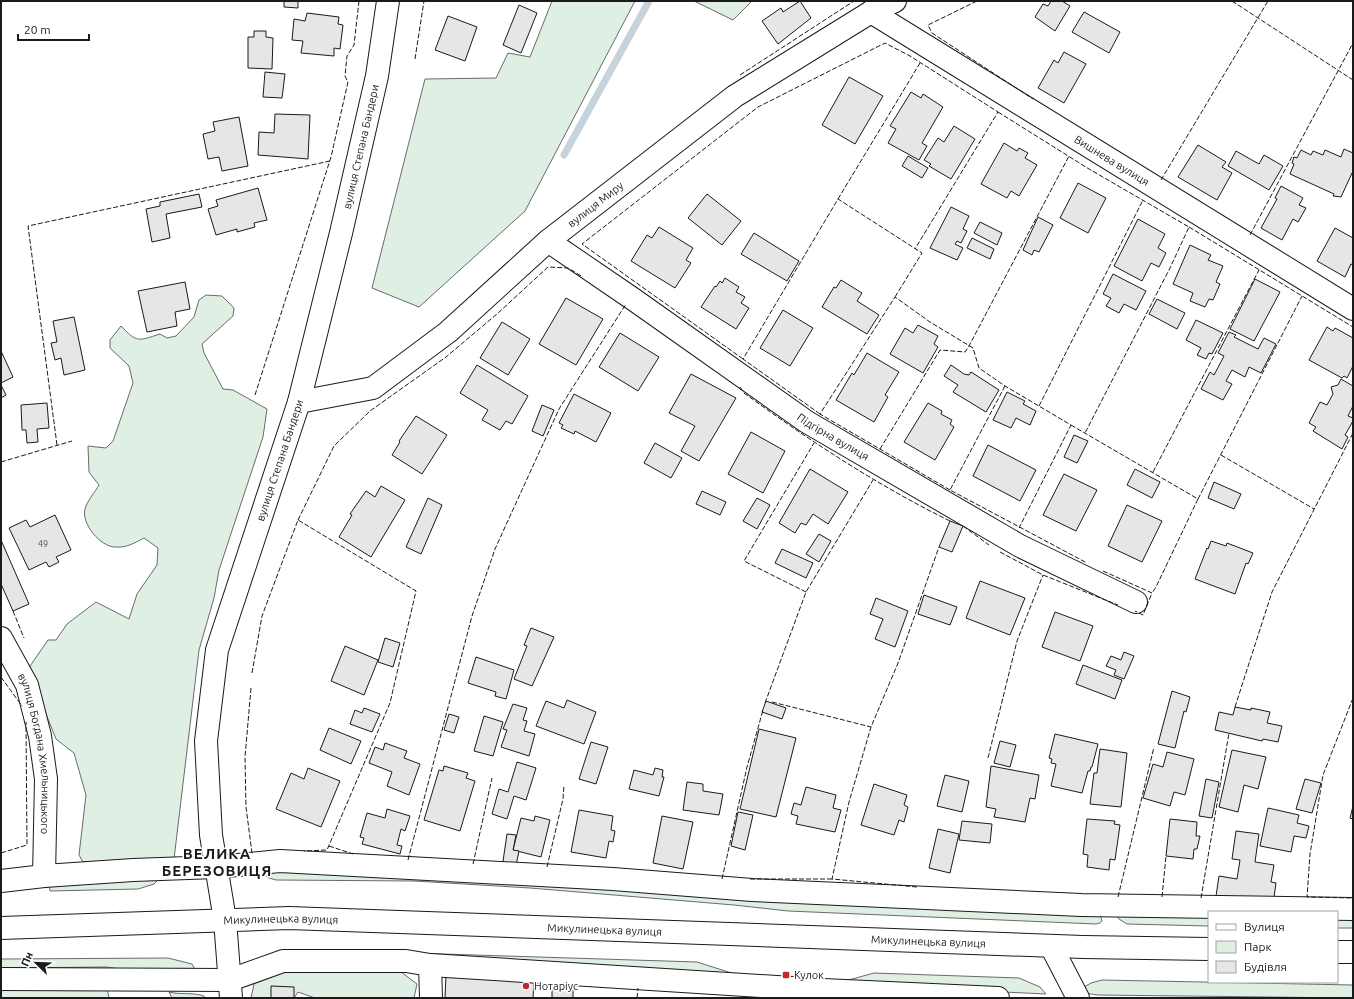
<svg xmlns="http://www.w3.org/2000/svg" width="1354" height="999" viewBox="0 0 1354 999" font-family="Ubuntu,sans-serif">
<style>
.green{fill:#e0efe3;stroke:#6a6a6a}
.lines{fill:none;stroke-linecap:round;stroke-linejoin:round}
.stream{stroke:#c6d2dc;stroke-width:7}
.building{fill:#e6e6e6;stroke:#1a1a1a}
.minor-casing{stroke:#1a1a1a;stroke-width:24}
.highway-casing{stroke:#1a1a1a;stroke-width:24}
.minor{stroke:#fff;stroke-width:22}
.highway{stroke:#fff;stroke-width:22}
.fence{stroke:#1a1a1a;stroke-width:1;stroke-dasharray:5 2;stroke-linecap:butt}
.poi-dot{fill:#c62828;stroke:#fff;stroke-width:1.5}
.labels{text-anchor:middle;stroke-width:3;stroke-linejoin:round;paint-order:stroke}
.number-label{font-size:9px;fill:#4d4d4d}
.street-label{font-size:11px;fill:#1a1a1a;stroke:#fff}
.poi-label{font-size:11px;fill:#1a1a1a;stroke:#fff;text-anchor:start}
.district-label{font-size:15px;font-weight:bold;letter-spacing:1px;fill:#1a1a1a;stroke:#fff}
</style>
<rect width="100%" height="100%" fill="#fff"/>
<!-- green -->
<g class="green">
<path d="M 552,1 L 635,1 L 525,211 L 419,307 L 372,288 L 425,79 L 496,78 L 508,53 L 530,57 Z"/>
<path d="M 694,1 L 752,1 L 733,20 Z"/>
<path d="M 206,295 L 222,296 L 234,308 L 233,316 L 202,344 L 204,353 L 223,389 L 233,390 L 267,409 L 263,437 L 219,570 L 214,598 L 199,650 L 174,859 L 83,862 L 79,855 L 86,795 L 74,753 L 56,739 L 28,669 L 48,640 L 56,640 L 67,624 L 96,602 L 129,619 L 137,594 L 157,565 L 158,548 L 144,538 C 135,543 126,548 115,547 C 101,547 81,524 85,509 C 87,501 95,492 99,485 L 89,472 L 88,446 L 106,448 L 113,441 L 133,383 L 129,366 L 110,348 L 110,340 L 121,326 C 137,343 138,341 160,334 L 167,338 L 176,336 L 194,317 L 199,300 Z"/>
<path d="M 257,870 L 1100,915 L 1102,921 L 1100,923 L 1096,924 L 788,911 L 734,905 L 530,888 L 414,881 L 276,880 L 269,878 Z"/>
<path d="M 162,876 L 154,884 L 138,889 L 50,891 L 49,884 Z"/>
<path d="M 1209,912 L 1209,926 L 1127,924 L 1119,919 L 1114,913 Z"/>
<path d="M 1337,913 L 1353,914 L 1353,928 L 1337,928 Z"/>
<path d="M 347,951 L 697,962 L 747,978 Z"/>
<path d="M 168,958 L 192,964 L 196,971 L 140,972 L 106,967 L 1,968 L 1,959 Z"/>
<path d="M 393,966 L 417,984 L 414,998 L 315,998 L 298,992 L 294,998 L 251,998 L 254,984 L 270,969 Z"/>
<path d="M 874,973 L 1019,978 L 1040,987 L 1046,994 L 834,984 Z"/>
<path d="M 105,978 L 109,998 L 1,998 L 1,979 Z"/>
<path d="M 1102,980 L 1353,985 L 1353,998 L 1098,995 L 1084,993 L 1084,987 L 1091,983 Z"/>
<path d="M 169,992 C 181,995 192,992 204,996 L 205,998 L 172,998 Z"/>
</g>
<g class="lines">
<!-- stream -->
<path class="stream" d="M 564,155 L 649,1"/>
</g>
<!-- building -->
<g class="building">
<path d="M 284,1 L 298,1 L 298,8 L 284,7 Z"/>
<path d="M 800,1 L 811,18 L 778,44 L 762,21 L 781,8 L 783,12 Z"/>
<path d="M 1051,1 L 1062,1 L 1070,6 L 1055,31 L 1035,17 L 1043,4 L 1048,6 Z"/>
<path d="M 519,5 L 537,13 L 521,53 L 503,45 Z"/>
<path d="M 1084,12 L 1120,32 L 1109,53 L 1072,32 Z"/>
<path d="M 307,13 L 339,17 L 338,24 L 343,25 L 340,49 L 334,48 L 334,56 L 301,53 L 303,41 L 292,40 L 294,19 L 305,21 Z"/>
<path d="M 448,16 L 477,27 L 465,61 L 435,50 Z"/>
<path d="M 254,31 L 266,31 L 266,37 L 273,38 L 272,69 L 248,68 L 248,37 L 254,37 Z"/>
<path d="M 1064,52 L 1086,64 L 1064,103 L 1038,88 L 1054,60 L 1058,63 Z"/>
<path d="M 265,72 L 285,74 L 282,98 L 263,97 Z"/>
<path d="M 849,77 L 883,96 L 855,144 L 822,125 Z"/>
<path d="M 911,92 L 921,98 L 923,94 L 943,107 L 922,143 L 927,146 L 919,160 L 888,143 L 896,129 L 890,126 Z"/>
<path d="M 275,114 L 310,115 L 308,159 L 258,155 L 259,132 L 274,133 Z"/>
<path d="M 239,117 L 248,166 L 222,171 L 219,157 L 208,159 L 203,134 L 215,131 L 213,122 Z"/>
<path d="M 954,126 L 975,139 L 951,179 L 929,166 L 931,164 L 924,160 L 938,138 L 944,142 Z"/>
<path d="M 1004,143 L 1017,151 L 1019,148 L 1028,153 L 1025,158 L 1037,165 L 1019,196 L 1011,191 L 1007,198 L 981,184 Z"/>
<path d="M 1198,145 L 1226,162 L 1222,167 L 1232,173 L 1217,200 L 1178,177 Z"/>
<path d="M 1344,149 L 1353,153 L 1353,171 L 1341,197 L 1333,196 L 1334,194 L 1290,174 L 1294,164 L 1292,163 L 1294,157 L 1297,158 L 1301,150 L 1311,155 L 1313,151 L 1323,155 L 1325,150 L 1341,157 Z"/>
<path d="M 1236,151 L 1259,164 L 1264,155 L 1283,166 L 1269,190 L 1228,166 Z"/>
<path d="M 908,156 L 928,168 L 922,178 L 902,166 Z"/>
<path d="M 1078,183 L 1106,198 L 1088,233 L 1060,218 Z"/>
<path d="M 1281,186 L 1303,198 L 1299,205 L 1306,208 L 1298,222 L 1293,219 L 1282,240 L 1261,228 L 1277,199 L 1275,198 Z"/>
<path d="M 258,188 L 267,220 L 254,223 L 255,227 L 237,232 L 237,229 L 216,235 L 208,209 L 218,206 L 216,200 Z"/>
<path d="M 199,194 L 202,207 L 166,214 L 170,238 L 152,242 L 146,209 L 160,206 L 160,202 Z"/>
<path d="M 707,194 L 741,221 L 722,245 L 688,218 Z"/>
<path d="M 951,207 L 969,216 L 963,229 L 967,231 L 961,243 L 957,241 L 955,244 L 963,248 L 957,260 L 930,248 Z"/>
<path d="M 1038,217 L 1053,225 L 1039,252 L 1034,250 L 1032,255 L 1023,250 Z"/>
<path d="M 1138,219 L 1165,234 L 1158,248 L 1166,253 L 1159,267 L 1151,263 L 1142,281 L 1114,266 Z"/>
<path d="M 980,222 L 1002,233 L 997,245 L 974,233 Z"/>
<path d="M 659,227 L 693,248 L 686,260 L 691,263 L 675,288 L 631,261 L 647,235 L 652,238 Z"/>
<path d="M 1335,228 L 1353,238 L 1353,265 L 1351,264 L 1345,277 L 1317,261 Z"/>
<path d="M 754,233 L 799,261 L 787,281 L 741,254 Z"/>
<path d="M 972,238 L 994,249 L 990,259 L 967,248 Z"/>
<path d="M 1190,245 L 1211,255 L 1208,260 L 1223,266 L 1216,282 L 1220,284 L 1213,300 L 1209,299 L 1205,307 L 1190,301 L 1193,293 L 1173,284 Z"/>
<path d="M 1113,274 L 1146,291 L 1136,310 L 1124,304 L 1119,313 L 1106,306 L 1111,298 L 1103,294 Z"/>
<path d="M 725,278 L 739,287 L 736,292 L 745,297 L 741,303 L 749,308 L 736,329 L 701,307 L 715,286 L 716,287 L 720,281 L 722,283 Z"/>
<path d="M 1255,279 L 1280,292 L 1254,341 L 1230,329 Z"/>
<path d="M 841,280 L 862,293 L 857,301 L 879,315 L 867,334 L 822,307 L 834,287 L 836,288 Z"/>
<path d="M 185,282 L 190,309 L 175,312 L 177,326 L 147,332 L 138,291 Z"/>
<path d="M 566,298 L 603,319 L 576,365 L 539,344 Z"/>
<path d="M 1157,299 L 1185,313 L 1177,329 L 1149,314 Z"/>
<path d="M 783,310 L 813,328 L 790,366 L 760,348 Z"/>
<path d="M 74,317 L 85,370 L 64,375 L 61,358 L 55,360 L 51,343 L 57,342 L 53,321 Z"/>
<path d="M 1196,320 L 1223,333 L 1212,354 L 1209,353 L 1206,359 L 1197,355 L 1201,348 L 1186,340 Z"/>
<path d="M 502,322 L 530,339 L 508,375 L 480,358 Z"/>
<path d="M 918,325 L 938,336 L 934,344 L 938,347 L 923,373 L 890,354 L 905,328 L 913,333 Z"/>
<path d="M 1327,327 L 1333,331 L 1335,328 L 1353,338 L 1353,366 L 1347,378 L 1344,376 L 1342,378 L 1309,360 Z"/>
<path d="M 1229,332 L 1236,335 L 1234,337 L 1258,349 L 1264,338 L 1276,344 L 1261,373 L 1249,367 L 1245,377 L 1232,370 L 1226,381 L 1232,384 L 1223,400 L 1201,389 L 1210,372 L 1214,375 L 1224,356 L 1218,353 Z"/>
<path d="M 620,333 L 659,357 L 638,391 L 599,367 Z"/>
<path d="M 1,351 L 13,377 L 1,383 Z"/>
<path d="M 867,353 L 899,372 L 885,395 L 888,397 L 874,422 L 836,400 L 852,373 L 854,375 Z"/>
<path d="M 477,365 L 528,396 L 512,424 L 506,421 L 500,430 L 482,420 L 488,410 L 460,393 Z"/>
<path d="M 951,365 L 964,374 L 969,375 L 971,372 L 999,390 L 986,412 L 953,392 L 958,385 L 944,376 Z"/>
<path d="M 691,374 L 736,398 L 699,461 L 681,451 L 695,426 L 669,413 Z"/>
<path d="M 1341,379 L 1353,386 L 1353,406 L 1348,416 L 1353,418 L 1353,421 L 1345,435 L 1348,437 L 1342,449 L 1313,431 L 1316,427 L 1309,423 L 1320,402 L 1327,405 L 1333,394 L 1331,387 L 1338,385 Z"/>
<path d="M 1,385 L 6,395 L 1,398 Z"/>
<path d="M 1007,392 L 1025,401 L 1023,404 L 1036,411 L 1030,425 L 1016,418 L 1011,428 L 993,420 Z"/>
<path d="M 574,394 L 611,413 L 596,442 L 575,431 L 574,434 L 561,428 L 563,425 L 559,423 Z"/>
<path d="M 47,403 L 49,428 L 37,429 L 38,442 L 27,443 L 26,430 L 22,430 L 21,405 Z"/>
<path d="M 928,403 L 942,411 L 941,414 L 952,420 L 950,424 L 954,427 L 935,460 L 904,442 Z"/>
<path d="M 542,405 L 554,410 L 543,436 L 532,431 Z"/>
<path d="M 416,416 L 447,435 L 422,474 L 392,455 L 400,442 L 399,441 Z"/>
<path d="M 751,432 L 785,451 L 763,493 L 728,474 Z"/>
<path d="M 1074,435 L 1088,441 L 1077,463 L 1064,457 Z"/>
<path d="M 655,443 L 682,458 L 671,478 L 644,463 Z"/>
<path d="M 988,445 L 1036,470 L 1020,501 L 973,476 Z"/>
<path d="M 810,469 L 848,492 L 828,524 L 813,514 L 806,525 L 801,523 L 795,533 L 779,523 Z"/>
<path d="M 1135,469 L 1160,482 L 1152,498 L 1127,485 Z"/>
<path d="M 1064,474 L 1097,490 L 1076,531 L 1043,515 Z"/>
<path d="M 1214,482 L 1241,494 L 1234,509 L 1208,498 Z"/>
<path d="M 381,486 L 405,500 L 371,557 L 339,537 L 352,515 L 350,514 L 366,491 L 375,497 Z"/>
<path d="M 702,491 L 726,502 L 720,515 L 696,504 Z"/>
<path d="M 428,498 L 442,505 L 421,554 L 406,547 Z"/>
<path d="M 757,498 L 770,505 L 757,529 L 743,521 Z"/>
<path d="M 1127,505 L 1162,521 L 1142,562 L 1108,546 Z"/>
<path d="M 55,515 L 71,550 L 56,557 L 59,562 L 49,567 L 46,562 L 29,570 L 9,528 L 26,520 L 30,527 Z"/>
<path d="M 950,521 L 963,526 L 952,552 L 939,547 Z"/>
<path d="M 819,534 L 831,541 L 819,562 L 806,554 Z"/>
<path d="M 1,540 L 29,604 L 13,611 L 1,584 Z"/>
<path d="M 1211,541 L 1226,546 L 1227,543 L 1253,553 L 1248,564 L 1246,563 L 1235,594 L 1195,579 L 1207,548 L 1208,549 Z"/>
<path d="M 782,549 L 813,563 L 806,578 L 775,563 Z"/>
<path d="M 980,581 L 1025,598 L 1010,635 L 966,618 Z"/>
<path d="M 924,595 L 957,607 L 950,625 L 918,614 Z"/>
<path d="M 876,598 L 908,611 L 895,647 L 875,639 L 883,619 L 870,614 Z"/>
<path d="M 1055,612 L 1093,626 L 1080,661 L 1042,647 Z"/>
<path d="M 531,628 L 554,637 L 532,686 L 514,679 L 527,646 L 524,645 Z"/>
<path d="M 385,638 L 400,643 L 393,667 L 378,662 Z"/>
<path d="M 345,646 L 378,660 L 364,695 L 331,681 Z"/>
<path d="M 1124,652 L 1134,656 L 1124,679 L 1114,675 L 1116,670 L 1106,666 L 1111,656 L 1121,660 Z"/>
<path d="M 476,657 L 514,670 L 506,699 L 495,696 L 496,692 L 468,683 Z"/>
<path d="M 1083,665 L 1122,680 L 1115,699 L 1076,684 Z"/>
<path d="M 1172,691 L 1190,697 L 1186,712 L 1184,711 L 1175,748 L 1158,744 Z"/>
<path d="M 567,700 L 596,712 L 584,744 L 536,726 L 546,701 L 564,708 Z"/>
<path d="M 766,701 L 786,708 L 782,719 L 762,712 Z"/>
<path d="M 513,704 L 527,708 L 523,720 L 527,721 L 524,731 L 535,734 L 529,756 L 501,747 L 507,730 L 503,729 Z"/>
<path d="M 1235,707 L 1251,710 L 1251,708 L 1270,712 L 1267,723 L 1282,726 L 1278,742 L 1263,739 L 1262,741 L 1215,730 L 1219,712 L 1233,715 Z"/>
<path d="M 364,708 L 380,714 L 372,732 L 350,724 L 355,710 L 362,713 Z"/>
<path d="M 449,714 L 459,717 L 454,733 L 444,730 Z"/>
<path d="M 484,716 L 503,722 L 493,756 L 474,751 Z"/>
<path d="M 329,728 L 361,741 L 351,764 L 320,750 Z"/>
<path d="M 759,729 L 796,738 L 776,817 L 740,809 Z"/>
<path d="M 1055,734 L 1098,744 L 1092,767 L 1091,767 L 1090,771 L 1088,771 L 1082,793 L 1051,786 L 1056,764 L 1051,763 L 1052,759 L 1049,758 Z"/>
<path d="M 1000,741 L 1016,745 L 1010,767 L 994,763 Z"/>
<path d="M 591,742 L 608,747 L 596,784 L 579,779 Z"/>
<path d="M 385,743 L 407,751 L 404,758 L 420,764 L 409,795 L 387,786 L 392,772 L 369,763 L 375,747 L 383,750 Z"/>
<path d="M 1100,749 L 1127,753 L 1121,807 L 1090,804 L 1094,773 L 1097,773 Z"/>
<path d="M 1232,750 L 1266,757 L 1258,789 L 1244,785 L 1238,812 L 1219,807 Z"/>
<path d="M 1167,752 L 1194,759 L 1185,795 L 1174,792 L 1170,806 L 1143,798 L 1153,764 L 1163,767 Z"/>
<path d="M 517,762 L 536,768 L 526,800 L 514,796 L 507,819 L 492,814 L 499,789 L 508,792 Z"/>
<path d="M 444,766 L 468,773 L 466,778 L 475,781 L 460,831 L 424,820 L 439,770 L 443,771 Z"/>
<path d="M 991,766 L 1039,775 L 1035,799 L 1030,798 L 1025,822 L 994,817 L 996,809 L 986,807 Z"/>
<path d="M 308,768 L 340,781 L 321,827 L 276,809 L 291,773 L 304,779 Z"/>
<path d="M 655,768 L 663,770 L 662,777 L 664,777 L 659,796 L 629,789 L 634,770 L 653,775 Z"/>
<path d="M 945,775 L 969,781 L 962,812 L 937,806 Z"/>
<path d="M 1206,779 L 1219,782 L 1212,818 L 1199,816 Z"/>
<path d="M 1305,779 L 1321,783 L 1312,813 L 1296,809 Z"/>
<path d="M 687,782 L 703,784 L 703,791 L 723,794 L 719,815 L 683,810 Z"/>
<path d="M 874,784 L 907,795 L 904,805 L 908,807 L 904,822 L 899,820 L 894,835 L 861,825 Z"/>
<path d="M 806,787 L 836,795 L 833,808 L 841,810 L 835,832 L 796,824 L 798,816 L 791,814 L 794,803 L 801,805 Z"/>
<path d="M 1353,806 L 1353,819 L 1350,818 Z"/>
<path d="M 1268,808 L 1299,815 L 1297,823 L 1309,826 L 1306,838 L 1294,836 L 1291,852 L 1260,846 Z"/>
<path d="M 387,809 L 410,816 L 405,831 L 401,829 L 397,845 L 402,846 L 400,854 L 362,844 L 364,838 L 360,837 L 367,813 L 385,818 Z"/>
<path d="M 579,810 L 613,816 L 611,830 L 615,831 L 613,842 L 609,841 L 606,858 L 571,852 Z"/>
<path d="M 738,812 L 753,815 L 745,850 L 731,846 Z"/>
<path d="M 535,816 L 550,820 L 541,857 L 513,850 L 521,818 L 534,821 Z"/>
<path d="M 662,816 L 693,822 L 683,869 L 653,863 Z"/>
<path d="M 1087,819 L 1115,821 L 1114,824 L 1120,825 L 1115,860 L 1110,859 L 1109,870 L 1087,867 L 1088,855 L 1083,854 Z"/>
<path d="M 1170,819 L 1197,822 L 1196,836 L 1200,836 L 1197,849 L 1194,849 L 1193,859 L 1166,856 Z"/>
<path d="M 962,821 L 992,824 L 990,843 L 959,840 Z"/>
<path d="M 938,829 L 959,834 L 950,873 L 929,868 Z"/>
<path d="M 1236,831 L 1259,834 L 1255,862 L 1274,865 L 1271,882 L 1276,883 L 1273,905 L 1216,896 L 1219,876 L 1237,879 L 1240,860 L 1232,859 Z"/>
<path d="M 507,834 L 516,835 L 513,850 L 519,851 L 515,870 L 502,868 Z"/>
<path d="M 446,975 L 534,979 L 533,998 L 445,998 Z"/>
<rect x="552" y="983" width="21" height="15"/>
<path d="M 271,986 L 294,987 L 294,998 L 271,998 Z"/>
</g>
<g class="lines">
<!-- minor casing -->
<g class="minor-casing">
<g id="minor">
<path id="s1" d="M 871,12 L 1353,309"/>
<path id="s2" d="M 548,241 L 633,299 L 807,422 L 1020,546 L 1136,602"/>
<path id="s3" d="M 299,402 L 373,388 L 448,332 L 548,241 L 735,96 L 871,12 L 895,1"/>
<path id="s4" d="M 1,638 L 27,685 L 40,736 L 46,779 L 44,876"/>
<path d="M 1,881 L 44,876 L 133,870 L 216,867 L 280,861 L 613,879 L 752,890 L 1081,905 L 1353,909"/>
<path d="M 1051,946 L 1078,998"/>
<path d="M 430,965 L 431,998"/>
<path d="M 1,979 L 230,980 L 283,961 L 406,961 L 430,965 L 823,990 L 998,998"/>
<path id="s5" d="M 231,998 L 225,920 L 211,835 L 206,741 L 217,650 L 299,402 L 341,233 L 377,76 L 388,1"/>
</g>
</g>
<!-- highway casing -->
<g class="highway-casing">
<g id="highway">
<path id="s6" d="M 1,928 L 289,918 L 1083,947 L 1209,949"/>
<path d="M 1337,952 L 1353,952"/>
</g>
</g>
<!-- minor -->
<use href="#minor" class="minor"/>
<!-- highway -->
<use href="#highway" class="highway"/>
<!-- fence -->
<g class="fence">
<path d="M 977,1 L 928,25 L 932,33 L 1033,99"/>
<path d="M 1232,1 L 1353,80"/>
<path d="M 415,59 L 424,1"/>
<path d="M 740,75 L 854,1"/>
<path d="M 998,112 L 1089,169 L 1189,227 L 1170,268 L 1085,433"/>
<path d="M 1161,180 L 1268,1"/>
<path d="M 838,199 L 920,63"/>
<path d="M 1189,227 L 1353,327"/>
<path d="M 1250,235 L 1353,43"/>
<path d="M 743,359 L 582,244 L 758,107 L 885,43 L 910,56 L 998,112 L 915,249"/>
<path d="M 1005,386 L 950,490 L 1087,563"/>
<path d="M 740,387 L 744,393 C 810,441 877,485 950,521"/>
<path d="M 255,395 L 331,157 L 348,82 L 345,76 L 347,56 L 354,45 L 359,1"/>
<path d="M 1039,406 L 1143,200"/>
<path d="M 820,414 L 743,359 L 838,199 L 922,253 L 895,297"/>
<path d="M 1071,425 L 1198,499 L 1156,587 L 1152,593"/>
<path d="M 57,445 L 28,226 L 330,161"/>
<path d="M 880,449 L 940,350 L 965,352 L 969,346 L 1069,156"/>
<path d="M 1221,455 L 1314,509"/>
<path d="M 1,462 L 72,441"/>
<path d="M 1153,472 L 1259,270"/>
<path d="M 950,490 L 820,414 L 895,297 L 930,322 L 973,348 L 979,368 L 1005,386 L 1071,425 L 1019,528"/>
<path d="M 1198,499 L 1302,296"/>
<path d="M 298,520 L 334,446 L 370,411 L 446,357 L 497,314 L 548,267 L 568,268 L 583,277"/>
<path d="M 963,526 L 989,545"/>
<path d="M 1000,552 L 1043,575 L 1118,605"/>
<path d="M 1103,571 L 1152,593 L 1143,615 L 1135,611"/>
<path d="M 806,592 L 744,561 L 814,443"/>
<path d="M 13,611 L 24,638"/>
<path d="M 252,673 L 262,616 L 298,520 L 416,591 L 390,703 L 327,850 L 304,851"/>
<path d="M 1,677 L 22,706"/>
<path d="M 251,688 L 245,757 L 246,807 L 252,853 L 254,853"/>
<path d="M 1353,698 L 1323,775 L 1310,854 L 1307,897 L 1353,898"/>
<path d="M 772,702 L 871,727"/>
<path d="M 765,703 L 806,592 L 873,480"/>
<path d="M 1235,707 L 1272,592 L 1353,433"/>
<path d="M 988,758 L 1017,641 L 1043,575"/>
<path d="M 329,846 L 353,854"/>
<path d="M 1,853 L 27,845 L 26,722"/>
<path d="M 408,860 L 472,616 L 495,549 L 559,409 L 626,304"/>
<path d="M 473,864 L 492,778"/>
<path d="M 547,867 L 563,799 L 564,785"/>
<path d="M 1,868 L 1,869"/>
<path d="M 722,879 L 747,767 L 763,710"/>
<path d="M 750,879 L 832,879"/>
<path d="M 917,887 L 832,879 L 849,802 L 871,727 L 898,663 L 939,547"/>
<path d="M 1118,897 L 1154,747"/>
<path d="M 1162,897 L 1166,856"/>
<path d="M 1201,898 L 1229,733"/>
<path d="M 637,998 L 638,988"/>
</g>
</g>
<!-- markers -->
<g class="poi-dot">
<rect x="782" y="971" width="8" height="8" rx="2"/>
<circle cx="526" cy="986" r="4"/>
</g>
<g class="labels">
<!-- number labels -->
<g class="number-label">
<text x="43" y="547">49</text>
</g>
<!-- street labels -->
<g class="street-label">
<text dy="4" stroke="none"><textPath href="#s5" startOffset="874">вулиця Степана Бандери</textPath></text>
<text dy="4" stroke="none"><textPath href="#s1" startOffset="283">Вишнева вулиця</textPath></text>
<text dy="4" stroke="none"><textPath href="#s3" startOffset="364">вулиця Миру</textPath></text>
<text dy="4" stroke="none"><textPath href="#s2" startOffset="346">Підгірна вулиця</textPath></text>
<text dy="4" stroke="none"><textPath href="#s5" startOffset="550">вулиця Степана Бандери</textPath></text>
<text dy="4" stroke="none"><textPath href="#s4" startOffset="123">вулиця Богдана Хмельницького</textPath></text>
<text dy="4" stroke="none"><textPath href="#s6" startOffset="280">Микулинецька вулиця</textPath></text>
<text dy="4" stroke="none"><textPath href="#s6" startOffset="604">Микулинецька вулиця</textPath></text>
<text dy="4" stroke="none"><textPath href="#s6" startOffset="928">Микулинецька вулиця</textPath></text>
</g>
<!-- poi labels -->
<g class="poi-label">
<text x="794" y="979">Кулок</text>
<text x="534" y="990">Нотаріус</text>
</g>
<!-- district labels -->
<g class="district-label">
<text x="217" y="859">ВЕЛИКА<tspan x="217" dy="17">БЕРЕЗОВИЦЯ</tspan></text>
</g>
</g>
<!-- border -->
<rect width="1354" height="999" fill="none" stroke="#1a1a1a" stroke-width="4"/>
<!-- legend -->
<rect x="1208" y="911" width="130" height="72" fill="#ffffff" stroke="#a3a3a3"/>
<rect x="1216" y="924" width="20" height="6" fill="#ffffff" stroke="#a3a3a3"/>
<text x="1244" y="931" font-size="12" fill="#1a1a1a">Вулиця</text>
<rect x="1216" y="941" width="20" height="12" fill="#e0efe3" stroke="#a3a3a3"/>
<text x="1244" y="951" font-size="12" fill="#1a1a1a">Парк</text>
<rect x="1216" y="961" width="20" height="12" fill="#e6e6e6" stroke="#a3a3a3"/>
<text x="1244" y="971" font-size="12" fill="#1a1a1a">Будівля</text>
<!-- north arrow -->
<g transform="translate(36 963) rotate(293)" stroke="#ffffff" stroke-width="3" paint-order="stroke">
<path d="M0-3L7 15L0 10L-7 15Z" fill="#1a1a1a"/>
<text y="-6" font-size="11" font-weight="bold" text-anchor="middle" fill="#1a1a1a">Пн</text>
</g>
<!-- scale -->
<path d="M18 34v6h71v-6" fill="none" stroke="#1a1a1a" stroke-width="2"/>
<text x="24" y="34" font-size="12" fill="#1a1a1a" stroke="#ffffff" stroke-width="3" paint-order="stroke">20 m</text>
</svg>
